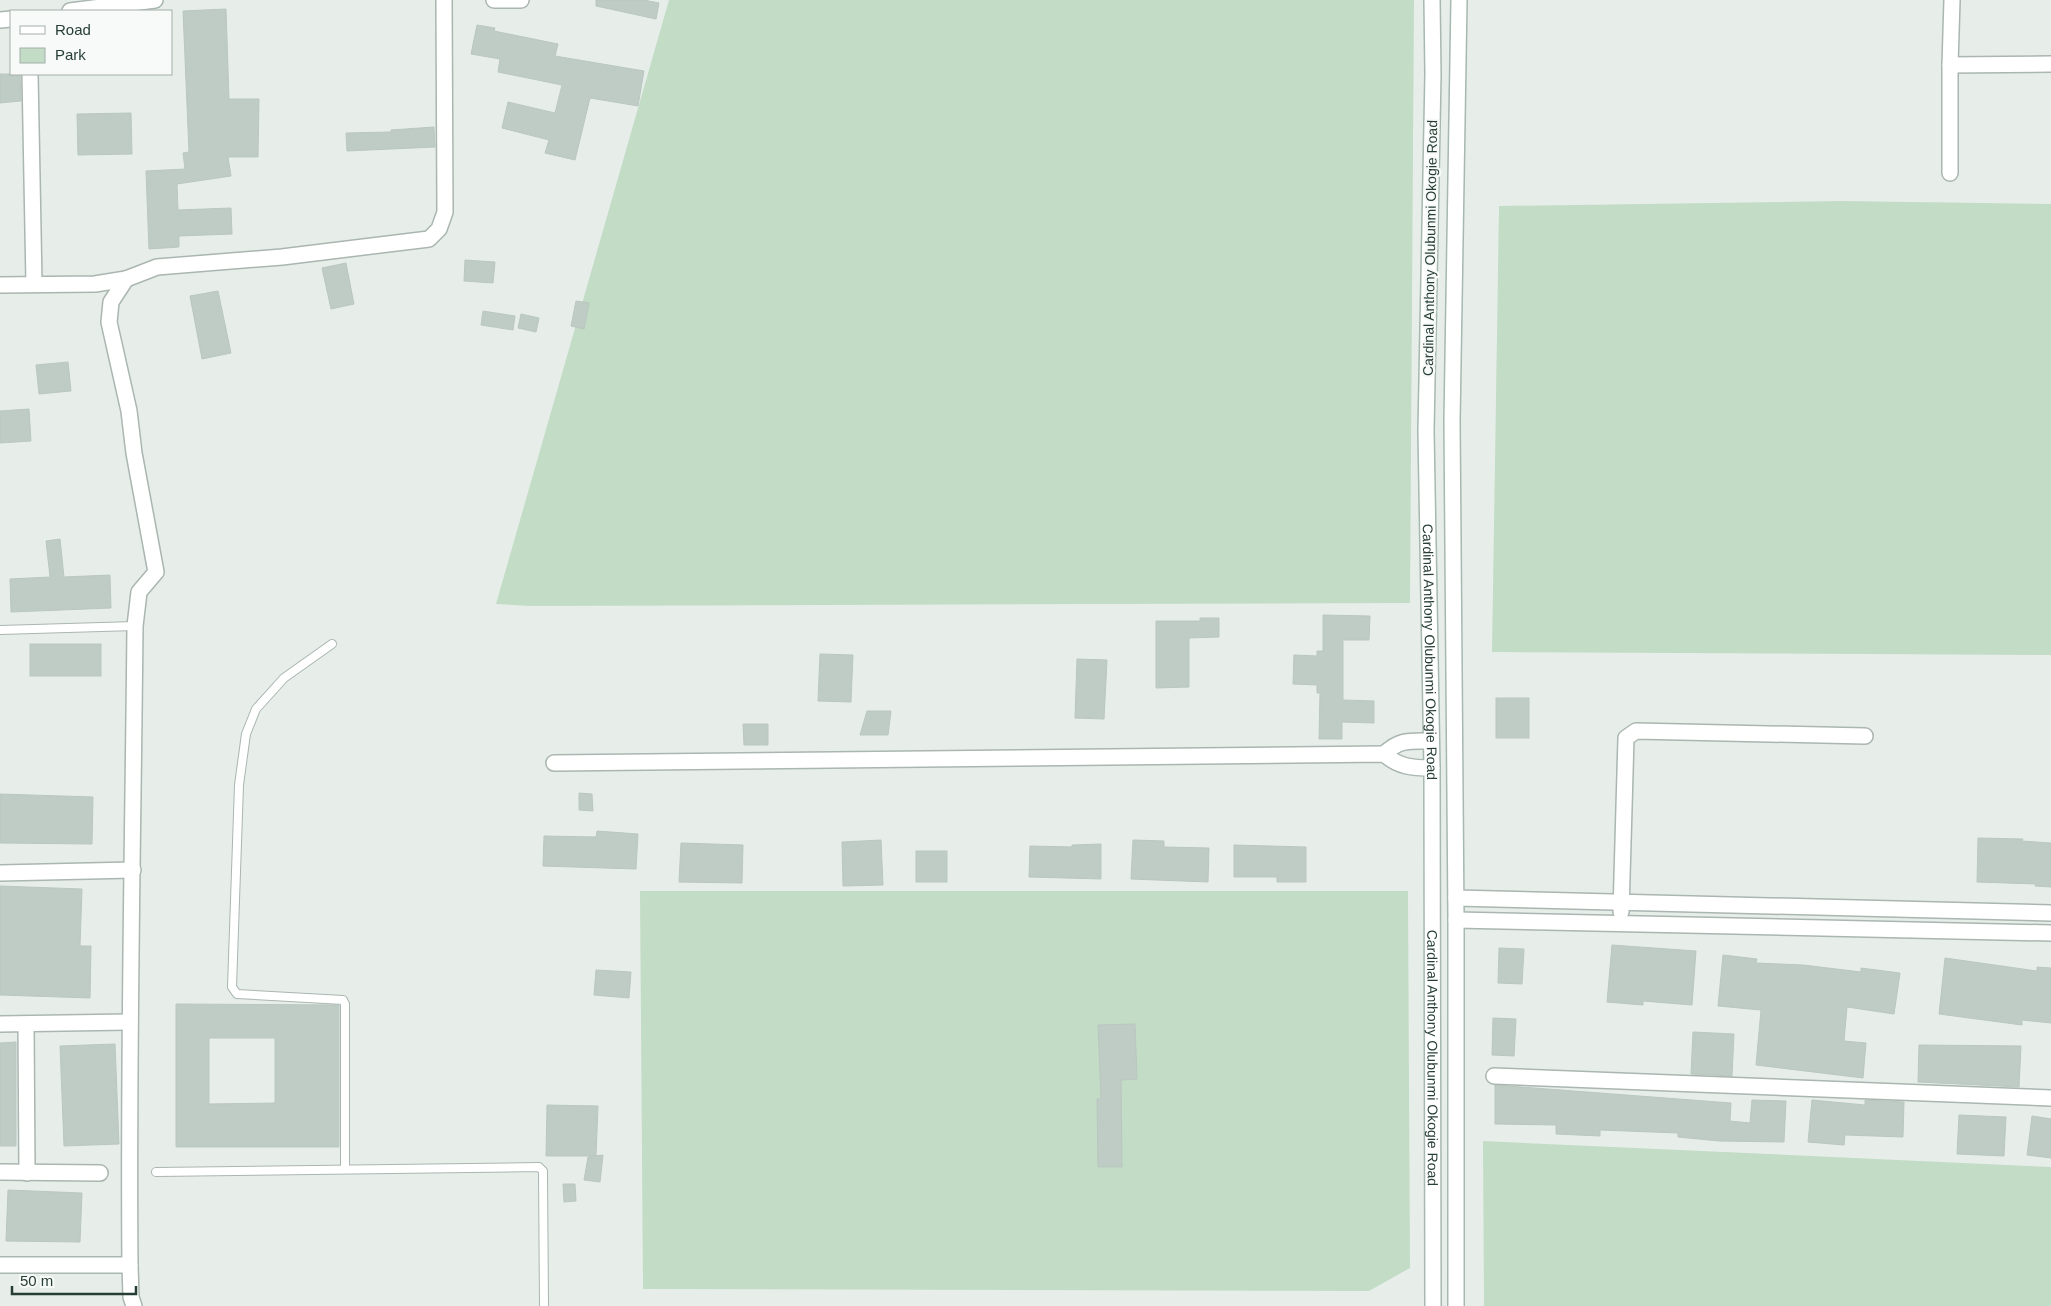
<svg xmlns="http://www.w3.org/2000/svg" width="2051" height="1306" viewBox="0 0 2051 1306" font-family="Helvetica,sans-serif">
<style>
.green{fill:#c2dcc6}
.building{fill:#bfcbc5;stroke:#bac7c0;fill-rule:evenodd}
.lines{fill:none;stroke-linecap:round;stroke-linejoin:round}
.lane-casing{stroke:#aab6b0;stroke-width:10}
.street-casing{stroke:#aab6b0;stroke-width:18}
.secondary-casing{stroke:#a6b8b0;stroke-width:18}
.lane{stroke:#fff;stroke-width:8}
.street{stroke:#fff;stroke-width:15}
.secondary{stroke:#fff;stroke-width:15}
.labels{text-anchor:middle;stroke-width:4.5;stroke-linejoin:round;paint-order:stroke}
.street-label{font-size:14px;fill:#273e35;stroke:#f7faf8}
</style>
<rect width="100%" height="100%" fill="#e7eeea"/>
<!-- green -->
<g class="green">
<path d="M 669,0 L 1414,0 L 1410,603 L 530,606 L 496,604 Z"/>
<path d="M 1841,201 L 2051,204 L 2051,655 L 1492,652 L 1499,206 Z"/>
<path d="M 640,891 L 1408,891 L 1410,1268 L 1369,1291 L 643,1289 Z"/>
<path d="M 1483,1141 L 2051,1167 L 2051,1306 L 1484,1306 Z"/>
</g>
<!-- building -->
<g class="building">
<path d="M 596,0 L 644,0 L 659,3 L 656,19 L 596,6 Z"/>
<path d="M 226,9 L 229,99 L 259,99 L 258,157 L 228,157 L 231,176 L 177,184 L 178,210 L 231,208 L 232,234 L 179,236 L 179,247 L 149,249 L 146,171 L 185,169 L 183,153 L 189,152 L 183,11 Z"/>
<path d="M 477,25 L 495,28 L 494,31 L 558,44 L 555,56 L 644,71 L 638,106 L 590,98 L 575,160 L 545,153 L 549,140 L 502,128 L 508,102 L 555,113 L 562,85 L 498,72 L 500,59 L 471,54 Z"/>
<path d="M 0,74 L 20,74 L 21,101 L 0,103 Z"/>
<path d="M 131,113 L 132,154 L 78,155 L 77,114 Z"/>
<path d="M 434,127 L 435,147 L 347,151 L 346,133 L 391,132 L 391,130 Z"/>
<path d="M 465,260 L 495,262 L 493,283 L 464,281 Z"/>
<path d="M 346,263 L 354,304 L 331,309 L 322,268 Z"/>
<path d="M 218,291 L 231,353 L 202,359 L 190,296 Z"/>
<path d="M 576,301 L 589,303 L 584,329 L 571,326 Z"/>
<path d="M 483,311 L 515,316 L 513,330 L 481,325 Z"/>
<path d="M 521,314 L 539,318 L 536,332 L 518,328 Z"/>
<path d="M 68,362 L 71,391 L 39,394 L 36,365 Z"/>
<path d="M 29,409 L 31,441 L 0,443 L 0,411 Z"/>
<path d="M 60,539 L 64,577 L 110,575 L 111,608 L 11,612 L 10,579 L 50,577 L 46,541 Z"/>
<path d="M 1323,615 L 1370,616 L 1369,640 L 1343,640 L 1343,700 L 1374,701 L 1374,723 L 1342,722 L 1342,739 L 1319,739 L 1320,693 L 1317,693 L 1317,685 L 1293,684 L 1294,655 L 1317,656 L 1317,651 L 1323,651 Z"/>
<path d="M 1200,618 L 1219,618 L 1219,637 L 1189,638 L 1189,687 L 1156,688 L 1156,621 L 1200,621 Z"/>
<rect x="30" y="644" width="71" height="32"/>
<path d="M 820,654 L 853,655 L 851,702 L 818,701 Z"/>
<path d="M 1077,659 L 1107,660 L 1104,719 L 1075,718 Z"/>
<rect x="1496" y="698" width="33" height="40"/>
<path d="M 867,711 L 891,711 L 888,735 L 860,735 Z"/>
<path d="M 743,724 L 768,724 L 768,745 L 744,745 Z"/>
<path d="M 579,793 L 592,794 L 593,811 L 579,810 Z"/>
<path d="M 0,794 L 93,797 L 92,844 L 0,843 Z"/>
<path d="M 597,831 L 638,834 L 636,869 L 543,866 L 544,836 L 596,837 Z"/>
<path d="M 1978,838 L 2023,839 L 2022,841 L 2051,843 L 2051,887 L 2035,886 L 2036,884 L 1977,882 Z"/>
<path d="M 881,840 L 883,885 L 843,886 L 842,842 Z"/>
<path d="M 1133,840 L 1164,841 L 1164,847 L 1209,848 L 1208,882 L 1131,879 Z"/>
<path d="M 681,843 L 743,845 L 742,883 L 679,882 Z"/>
<path d="M 1101,844 L 1101,879 L 1029,877 L 1030,846 L 1072,847 L 1072,845 Z"/>
<path d="M 1234,845 L 1306,847 L 1306,882 L 1277,882 L 1277,877 L 1234,877 Z"/>
<rect x="916" y="851" width="31" height="31"/>
<path d="M 0,886 L 82,889 L 80,946 L 91,946 L 90,998 L 0,995 Z"/>
<path d="M 1612,945 L 1696,951 L 1692,1005 L 1643,1001 L 1643,1005 L 1607,1002 Z"/>
<path d="M 1499,948 L 1524,949 L 1522,984 L 1498,983 Z"/>
<path d="M 1723,955 L 1757,959 L 1756,963 L 1803,965 L 1861,972 L 1861,968 L 1900,973 L 1894,1014 L 1847,1007 L 1844,1041 L 1866,1043 L 1863,1078 L 1756,1065 L 1761,1010 L 1718,1006 Z"/>
<path d="M 1945,958 L 2037,971 L 2037,967 L 2051,968 L 2051,1023 L 2022,1020 L 2022,1025 L 1939,1014 Z"/>
<path d="M 596,970 L 631,972 L 629,998 L 594,995 Z"/>
<path d="M 176,1004 L 339,1005 L 339,1147 L 176,1147 ZM 209,1038 L 275,1038 L 275,1103 L 209,1104 Z"/>
<path d="M 1493,1018 L 1516,1019 L 1514,1056 L 1492,1055 Z"/>
<path d="M 1135,1024 L 1137,1079 L 1121,1080 L 1122,1167 L 1098,1167 L 1097,1099 L 1101,1099 L 1098,1025 Z"/>
<path d="M 1693,1032 L 1734,1034 L 1732,1076 L 1691,1074 Z"/>
<path d="M 16,1042 L 16,1146 L 0,1146 L 0,1043 Z"/>
<path d="M 115,1044 L 119,1144 L 64,1146 L 60,1046 Z"/>
<path d="M 1919,1045 L 2021,1046 L 2019,1087 L 1918,1082 Z"/>
<path d="M 1495,1085 L 1731,1103 L 1730,1121 L 1750,1123 L 1752,1100 L 1786,1101 L 1784,1142 L 1719,1141 L 1678,1137 L 1678,1133 L 1600,1130 L 1600,1136 L 1556,1134 L 1556,1125 L 1495,1124 Z"/>
<path d="M 1812,1100 L 1865,1105 L 1865,1100 L 1904,1102 L 1903,1137 L 1845,1135 L 1844,1145 L 1808,1142 Z"/>
<path d="M 547,1105 L 598,1106 L 596,1156 L 546,1156 Z"/>
<path d="M 1959,1115 L 2006,1117 L 2004,1156 L 1957,1154 Z"/>
<path d="M 2032,1116 L 2051,1119 L 2051,1158 L 2027,1155 Z"/>
<path d="M 603,1155 L 600,1182 L 584,1180 L 588,1157 Z"/>
<path d="M 563,1184 L 575,1184 L 576,1201 L 564,1202 Z"/>
<path d="M 8,1190 L 82,1193 L 80,1242 L 6,1241 Z"/>
</g>
<g class="lines">
<!-- lane casing -->
<g class="lane-casing">
<g id="lane">
<path d="M 0,630 L 135,626"/>
<path d="M 332,644 L 284,678 L 256,709 L 246,734 L 239,785 L 232,987 L 237,994 L 343,1000 L 345,1004 L 345,1169"/>
<path d="M 156,1172 L 539,1167 L 543,1171 L 544,1306"/>
</g>
</g>
<!-- street casing -->
<g class="street-casing">
<g id="street">
<path d="M 494,0 L 521,0"/>
<path d="M 1952,0 L 1950,65 L 2051,64"/>
<path d="M 70,11 L 155,0"/>
<path d="M 0,20 L 11,19"/>
<path d="M 30,74 L 34,283"/>
<path d="M 1950,173 L 1950,65"/>
<path d="M 0,285 L 95,284 L 126,279"/>
<path d="M 1384,754 C 1400,739 1409,741 1431,741"/>
<path d="M 554,763 L 1384,754 C 1399,767 1412,768 1432,768"/>
<path d="M 0,873 L 133,870"/>
<path d="M 1456,898 L 2051,913"/>
<path d="M 1621,912 L 1626,738 L 1636,731 L 1865,736"/>
<path d="M 1456,920 L 2051,933"/>
<path d="M 0,1024 L 129,1022"/>
<path d="M 26,1024 L 27,1173"/>
<path d="M 1494,1076 L 2051,1098"/>
<path d="M 0,1172 L 100,1173"/>
<path d="M 0,1265 L 130,1265"/>
<path d="M 134,1306 L 131,1297 L 130,1265 C 128,1052 133,839 135,626 L 139,592 L 156,572 L 134,453 L 129,411 L 109,322 L 111,302 L 126,279 L 157,267 L 282,257 L 429,239 L 439,229 L 445,212 L 444,0"/>
</g>
</g>
<!-- secondary casing -->
<g class="secondary-casing">
<g id="secondary">
<path id="s1" d="M 1432,0 L 1433,74 L 1426,431 L 1432,768 L 1433,1306"/>
<path d="M 1456,1306 L 1456,920 L 1452,421 L 1459,0"/>
</g>
</g>
<!-- lane -->
<use href="#lane" class="lane"/>
<!-- street -->
<use href="#street" class="street"/>
<!-- secondary -->
<use href="#secondary" class="secondary"/>
</g>
<g class="labels">
<!-- street labels -->
<g class="street-label">
<text transform="translate(1430 248) rotate(-89)" y="5">Cardinal Anthony Olubunmi Okogie Road</text>
<text dy="5" stroke="none"><textPath href="#s1" startOffset="652">Cardinal Anthony Olubunmi Okogie Road</textPath></text>
<text dy="5" stroke="none"><textPath href="#s1" startOffset="1058">Cardinal Anthony Olubunmi Okogie Road</textPath></text>
</g>
</g>
<!-- legend -->
<rect x="10" y="10" width="162" height="65" fill="#f7faf8" stroke="#a4afaa"/>
<rect x="20" y="26" width="25" height="8" fill="#ffffff" stroke="#a4afaa"/>
<text x="55" y="35" font-size="15" fill="#273e35">Road</text>
<rect x="20" y="48" width="25" height="15" fill="#c2dcc6" stroke="#a4afaa"/>
<text x="55" y="60" font-size="15" fill="#273e35">Park</text>
<!-- scale -->
<path d="M12 1286v8h124v-8" fill="none" stroke="#273e35" stroke-width="2.5"/>
<text x="20" y="1286" font-size="15" fill="#273e35" stroke="#f7faf8" stroke-width="4" paint-order="stroke">50 m</text>
</svg>
